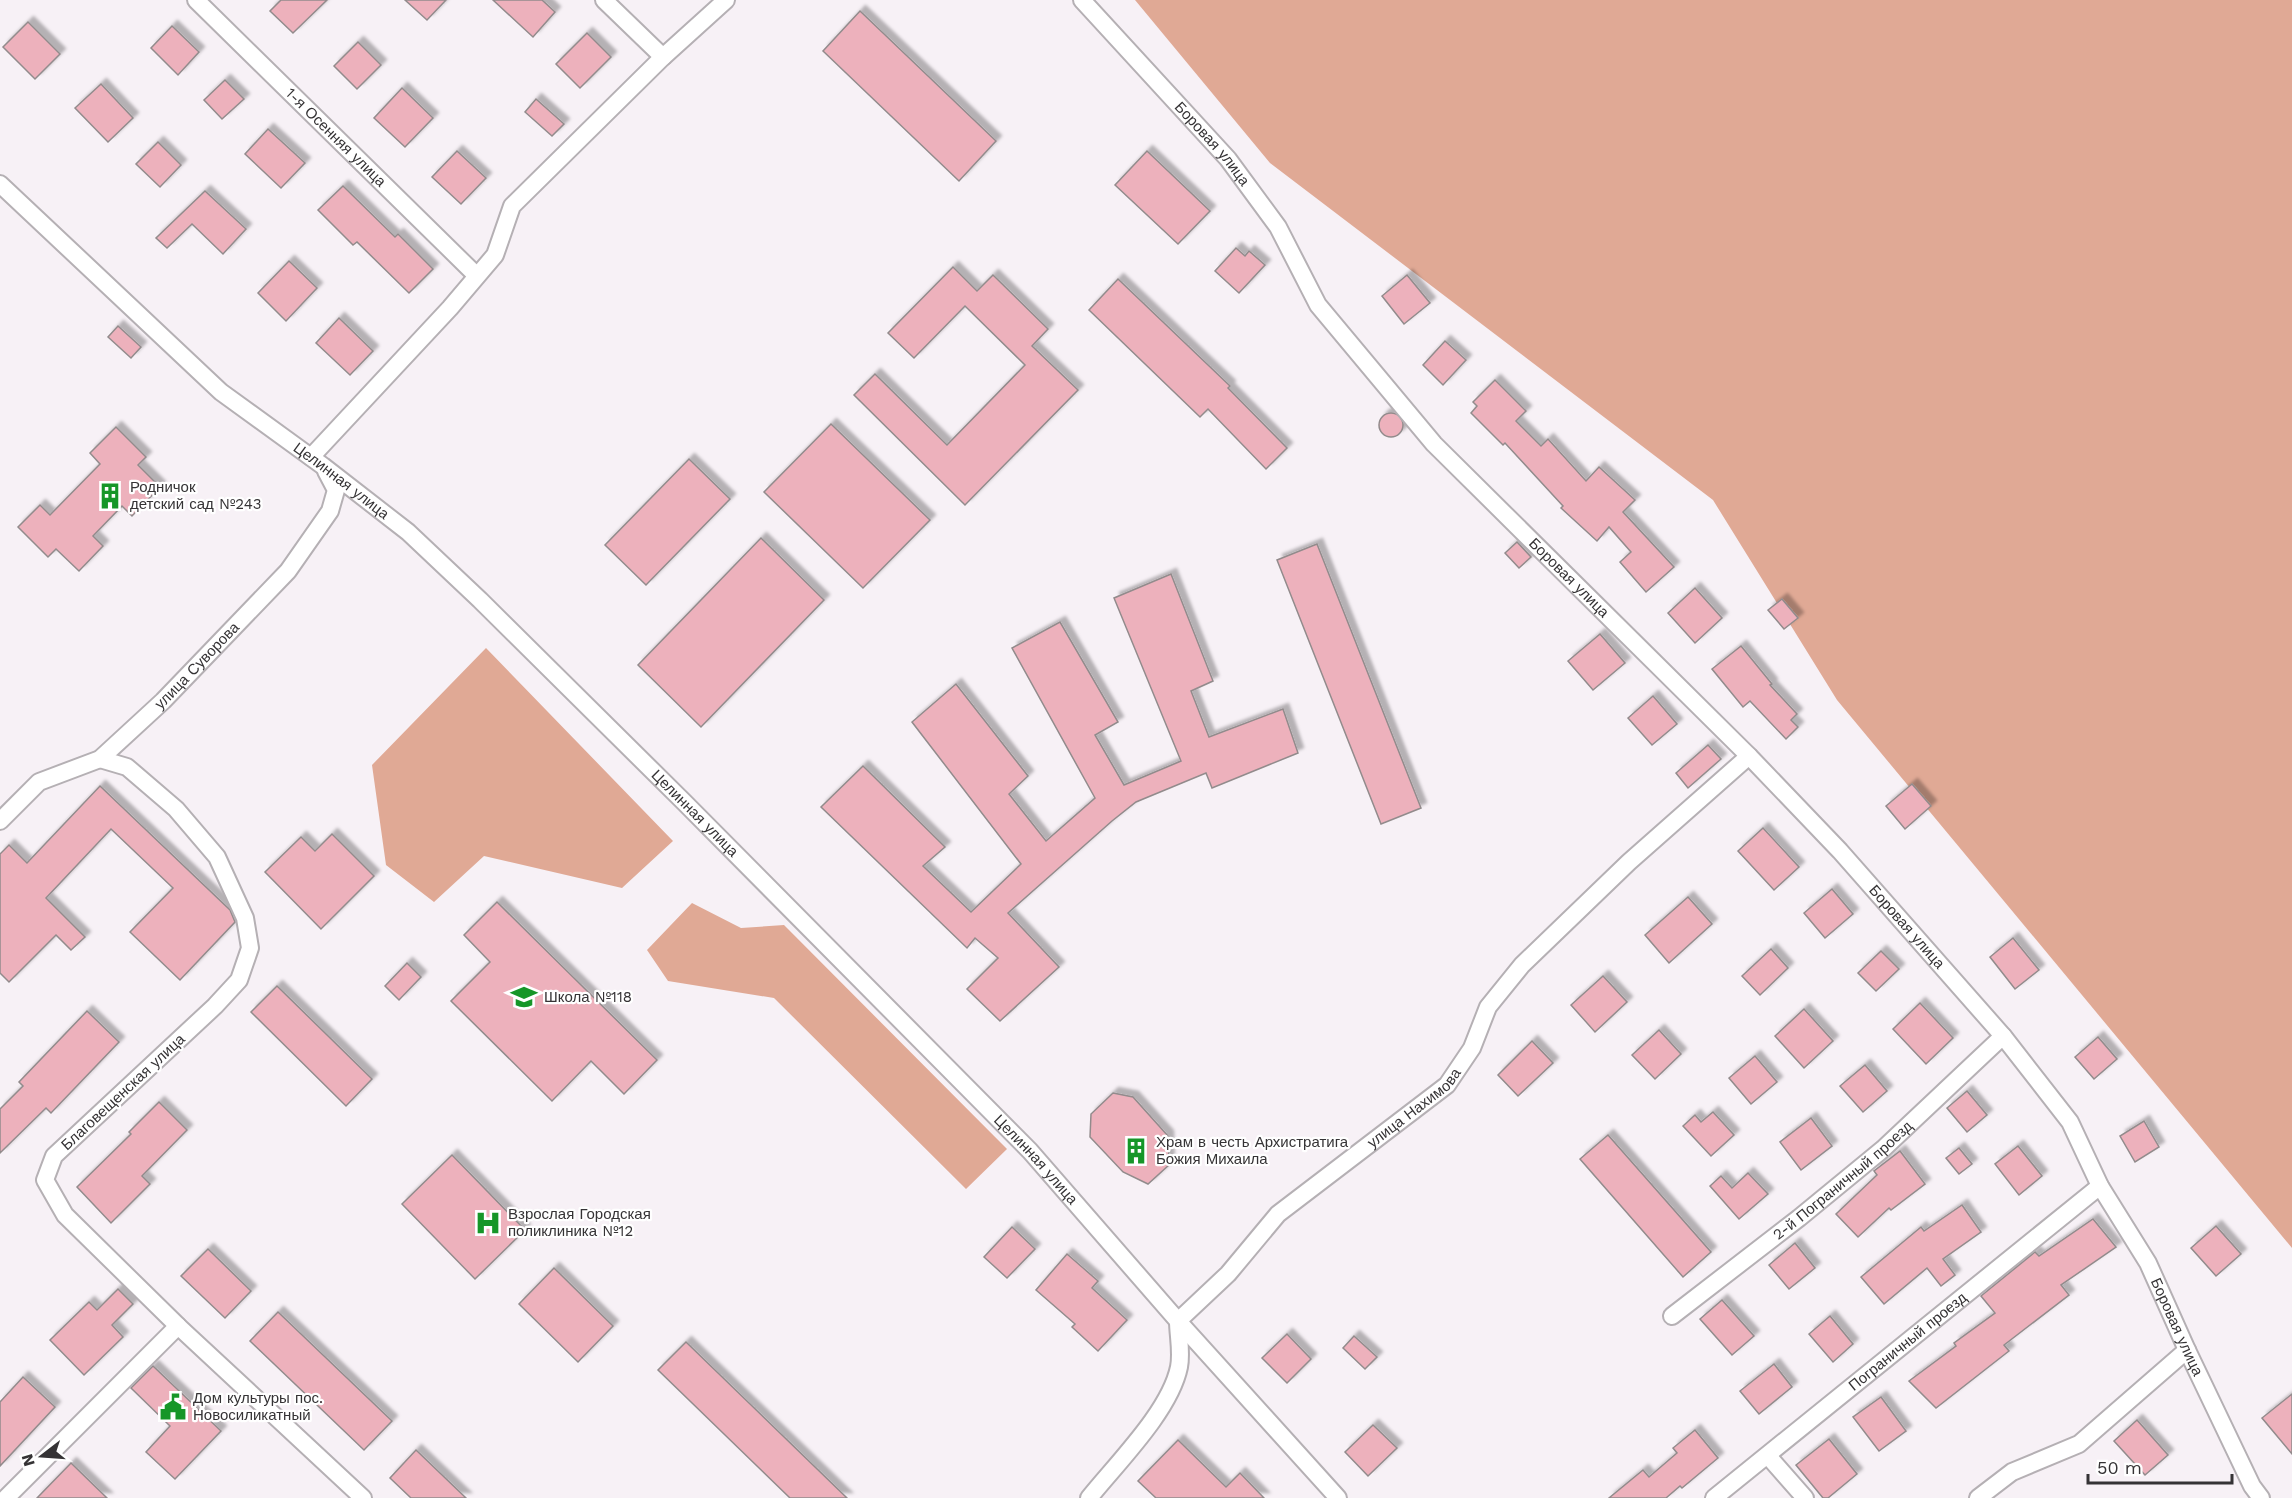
<svg xmlns="http://www.w3.org/2000/svg" width="2292" height="1498" viewBox="0 0 2292 1498" font-family="'Work Sans',sans-serif">
<style>
.forest{fill:#e0a995}
.building{fill:#edb1bc;stroke:#928b8c;stroke-width:1.5;filter:url(#shadow)}
.lines{fill:none;stroke-linecap:round;stroke-linejoin:round}
.street-casing{stroke:#b5b0b4;stroke-width:20}
.street{stroke:#fff;stroke-width:16}
.labels{text-anchor:middle;stroke-width:4.5;stroke-linejoin:round;paint-order:stroke}
.street-label{font-size:15px;fill:#353335;stroke:#fff}
.poi-label{font-size:15px;fill:#353335;stroke:#fff;text-anchor:start}
</style>
<defs>
<filter id="shadow"><feDropShadow dx="5.5" dy="-5.5" stdDeviation="1.5" flood-color="#0004"/></filter>
</defs>
<rect width="100%" height="100%" fill="#f7f1f6"/>
<!-- forest -->
<g class="forest">
<path d="M 1135,0 L 2292,0 L 2292,1248 L 1837,700 L 1713,500 L 1270,163 Z"/>
<path d="M 486,648 L 673,841 L 622,888 L 484,856 L 434,902 L 386,865 L 372,765 Z"/>
<path d="M 692,903 L 741,928 L 784,925 L 1007,1149 L 966,1189 L 774,998 L 668,981 L 647,950 Z"/>
</g>
<!-- building -->
<g class="building">
<path d="M 281,0 L 327,0 L 293,33 L 270,11 Z"/>
<path d="M 405,0 L 446,0 L 427,20 Z"/>
<path d="M 493,0 L 542,0 L 555,12 L 533,37 Z"/>
<path d="M 860,11 L 996,141 L 959,181 L 823,51 Z"/>
<path d="M 28,22 L 60,54 L 35,79 L 3,47 Z"/>
<path d="M 172,26 L 199,52 L 178,75 L 151,48 Z"/>
<path d="M 587,33 L 611,57 L 580,88 L 556,64 Z"/>
<path d="M 358,42 L 381,65 L 357,89 L 334,66 Z"/>
<path d="M 225,80 L 244,99 L 222,119 L 204,100 Z"/>
<path d="M 101,84 L 133,118 L 108,142 L 75,108 Z"/>
<path d="M 402,88 L 433,118 L 405,147 L 374,118 Z"/>
<path d="M 536,99 L 564,124 L 552,136 L 525,112 Z"/>
<path d="M 268,129 L 305,163 L 281,188 L 245,154 Z"/>
<path d="M 158,142 L 181,165 L 160,187 L 136,164 Z"/>
<path d="M 457,151 L 486,178 L 461,204 L 432,177 Z"/>
<path d="M 1147,151 L 1210,211 L 1178,244 L 1115,185 Z"/>
<path d="M 343,186 L 395,237 L 398,234 L 433,269 L 409,293 L 357,242 L 353,245 L 318,210 Z"/>
<path d="M 205,191 L 246,229 L 223,254 L 192,224 L 167,248 L 156,238 Z"/>
<path d="M 1236,248 L 1245,256 L 1249,251 L 1265,265 L 1239,293 L 1215,271 Z"/>
<path d="M 289,261 L 317,288 L 286,321 L 258,293 Z"/>
<path d="M 953,267 L 977,291 L 993,275 L 1048,329 L 1032,346 L 1078,390 L 965,505 L 854,395 L 875,374 L 947,445 L 1025,365 L 965,306 L 914,358 L 888,333 Z"/>
<path d="M 1407,275 L 1430,303 L 1404,324 L 1382,296 Z"/>
<path d="M 1118,279 L 1230,386 L 1228,388 L 1287,448 L 1266,469 L 1208,409 L 1200,417 L 1089,310 Z"/>
<path d="M 339,318 L 373,351 L 350,375 L 316,343 Z"/>
<path d="M 118,326 L 141,347 L 131,358 L 108,337 Z"/>
<path d="M 1445,341 L 1466,360 L 1443,385 L 1423,365 Z"/>
<path d="M 1495,380 L 1526,411 L 1516,421 L 1541,446 L 1548,439 L 1586,481 L 1599,467 L 1635,500 L 1623,512 L 1674,567 L 1646,592 L 1620,562 L 1631,552 L 1609,527 L 1597,541 L 1561,508 L 1563,506 L 1505,443 L 1503,445 L 1471,413 L 1477,406 L 1473,402 Z"/>
<circle cx="1391" cy="425" r="12"/>
<path d="M 831,424 L 930,520 L 863,588 L 764,492 Z"/>
<path d="M 116,427 L 146,457 L 138,465 L 160,487 L 132,516 L 122,506 L 93,536 L 103,546 L 79,571 L 56,549 L 48,557 L 18,527 L 40,505 L 50,515 L 100,464 L 90,453 Z"/>
<path d="M 689,459 L 730,499 L 646,585 L 605,545 Z"/>
<path d="M 761,538 L 824,600 L 701,727 L 638,665 Z"/>
<path d="M 1517,542 L 1531,557 L 1519,568 L 1505,553 Z"/>
<path d="M 1317,544 L 1421,808 L 1381,824 L 1277,560 Z"/>
<path d="M 1171,574 L 1213,681 L 1191,691 L 1209,737 L 1283,709 L 1298,753 L 1212,788 L 1206,773 L 1136,802 L 1112,821 L 1008,913 L 1059,967 L 1000,1021 L 967,989 L 998,958 L 975,938 L 967,948 L 821,807 L 863,766 L 945,847 L 923,866 L 971,912 L 1021,864 L 912,722 L 956,684 L 1028,776 L 1009,794 L 1046,841 L 1095,798 L 1012,648 L 1060,622 L 1118,722 L 1095,735 L 1124,785 L 1181,761 L 1114,598 Z"/>
<path d="M 1695,588 L 1722,618 L 1695,643 L 1668,613 Z"/>
<path d="M 1782,599 L 1798,618 L 1784,629 L 1768,610 Z"/>
<path d="M 1600,634 L 1625,663 L 1593,690 L 1568,661 Z"/>
<path d="M 1741,646 L 1772,684 L 1770,685 L 1797,714 L 1791,720 L 1798,727 L 1786,739 L 1750,701 L 1743,707 L 1712,669 Z"/>
<path d="M 1653,696 L 1677,724 L 1652,745 L 1628,718 Z"/>
<path d="M 1708,745 L 1721,759 L 1688,788 L 1676,773 Z"/>
<path d="M 1912,784 L 1931,806 L 1905,829 L 1886,806 Z"/>
<path d="M 100,786 L 230,910 L 235,922 L 180,980 L 130,932 L 173,888 L 111,829 L 46,898 L 85,937 L 71,950 L 56,935 L 9,982 L 0,973 L 0,854 L 9,845 L 27,863 Z"/>
<path d="M 1763,828 L 1799,867 L 1774,890 L 1738,851 Z"/>
<path d="M 332,834 L 374,876 L 321,929 L 265,872 L 301,837 L 315,851 Z"/>
<path d="M 1832,889 L 1853,914 L 1825,938 L 1804,913 Z"/>
<path d="M 1688,897 L 1712,924 L 1669,963 L 1645,935 Z"/>
<path d="M 497,902 L 657,1060 L 624,1094 L 591,1061 L 552,1101 L 451,1001 L 490,962 L 464,935 Z"/>
<path d="M 2013,938 L 2039,970 L 2015,989 L 1990,957 Z"/>
<path d="M 1771,949 L 1788,968 L 1760,995 L 1742,976 Z"/>
<path d="M 1881,951 L 1899,969 L 1876,991 L 1858,973 Z"/>
<path d="M 407,963 L 421,977 L 399,1000 L 385,986 Z"/>
<path d="M 1603,976 L 1627,1002 L 1595,1032 L 1571,1005 Z"/>
<path d="M 277,986 L 372,1079 L 346,1106 L 251,1012 Z"/>
<path d="M 1920,1003 L 1953,1038 L 1926,1064 L 1893,1029 Z"/>
<path d="M 1804,1009 L 1833,1041 L 1804,1068 L 1775,1036 Z"/>
<path d="M 87,1011 L 119,1042 L 51,1113 L 46,1108 L 0,1153 L 0,1109 L 23,1086 L 19,1082 Z"/>
<path d="M 1659,1030 L 1681,1054 L 1655,1079 L 1632,1055 Z"/>
<path d="M 2098,1037 L 2117,1059 L 2094,1079 L 2075,1057 Z"/>
<path d="M 1532,1041 L 1553,1063 L 1518,1096 L 1498,1075 Z"/>
<path d="M 1755,1056 L 1777,1082 L 1751,1104 L 1729,1078 Z"/>
<path d="M 1865,1065 L 1887,1091 L 1863,1112 L 1840,1086 Z"/>
<path d="M 1967,1091 L 1987,1115 L 1967,1132 L 1947,1108 Z"/>
<path d="M 1113,1093 L 1133,1097 L 1168,1136 L 1169,1165 L 1148,1184 L 1123,1172 L 1090,1137 L 1091,1114 Z"/>
<path d="M 159,1102 L 187,1130 L 142,1176 L 150,1184 L 111,1223 L 77,1187 L 131,1134 L 129,1132 Z"/>
<path d="M 1713,1112 L 1734,1135 L 1711,1156 L 1683,1126 L 1695,1115 L 1701,1122 Z"/>
<path d="M 1811,1118 L 1832,1146 L 1801,1170 L 1780,1142 Z"/>
<path d="M 2144,1121 L 2159,1147 L 2135,1162 L 2120,1136 Z"/>
<path d="M 1608,1135 L 1711,1252 L 1683,1277 L 1580,1159 Z"/>
<path d="M 2018,1146 L 2042,1176 L 2019,1195 L 1995,1164 Z"/>
<path d="M 1959,1148 L 1972,1164 L 1959,1174 L 1946,1158 Z"/>
<path d="M 1900,1151 L 1925,1184 L 1891,1210 L 1889,1208 L 1858,1237 L 1836,1214 L 1877,1175 L 1874,1171 Z"/>
<path d="M 452,1155 L 525,1230 L 475,1279 L 402,1204 Z"/>
<path d="M 1748,1173 L 1768,1194 L 1739,1219 L 1710,1186 L 1721,1176 L 1732,1188 Z"/>
<path d="M 1962,1205 L 1981,1232 L 1943,1259 L 1955,1275 L 1941,1286 L 1927,1268 L 1884,1304 L 1861,1277 L 1921,1227 L 1924,1231 Z"/>
<path d="M 2093,1219 L 2116,1247 L 2061,1285 L 2069,1295 L 2004,1345 L 2009,1351 L 1936,1408 L 1909,1381 L 1956,1346 L 1954,1343 L 1995,1313 L 1981,1296 L 2035,1252 L 2039,1256 Z"/>
<path d="M 2216,1226 L 2241,1254 L 2216,1276 L 2191,1248 Z"/>
<path d="M 1012,1227 L 1035,1249 L 1007,1278 L 984,1257 Z"/>
<path d="M 1795,1243 L 1815,1268 L 1789,1289 L 1769,1265 Z"/>
<path d="M 208,1249 L 251,1291 L 225,1318 L 181,1276 Z"/>
<path d="M 1067,1254 L 1098,1281 L 1092,1288 L 1127,1320 L 1098,1351 L 1072,1327 L 1075,1324 L 1036,1290 Z"/>
<path d="M 554,1268 L 613,1326 L 578,1362 L 519,1304 Z"/>
<path d="M 118,1289 L 133,1304 L 112,1325 L 123,1337 L 84,1375 L 50,1340 L 89,1302 L 97,1310 Z"/>
<path d="M 1722,1300 L 1754,1336 L 1732,1355 L 1700,1319 Z"/>
<path d="M 278,1312 L 392,1421 L 364,1450 L 250,1341 Z"/>
<path d="M 1830,1316 L 1853,1344 L 1833,1362 L 1809,1334 Z"/>
<path d="M 1287,1334 L 1311,1359 L 1287,1383 L 1262,1358 Z"/>
<path d="M 1354,1336 L 1377,1357 L 1365,1369 L 1343,1348 Z"/>
<path d="M 686,1342 L 847,1498 L 790,1498 L 658,1370 Z"/>
<path d="M 1774,1364 L 1792,1387 L 1759,1414 L 1740,1391 Z"/>
<path d="M 153,1366 L 221,1431 L 175,1479 L 146,1452 L 170,1426 L 131,1388 Z"/>
<path d="M 23,1377 L 55,1407 L 0,1466 L 0,1402 Z"/>
<path d="M 2292,1394 L 2292,1454 L 2262,1418 Z"/>
<path d="M 1881,1397 L 1906,1431 L 1879,1451 L 1853,1417 Z"/>
<path d="M 2137,1420 L 2168,1455 L 2145,1475 L 2114,1441 Z"/>
<path d="M 1373,1425 L 1397,1448 L 1368,1476 L 1345,1452 Z"/>
<path d="M 1695,1430 L 1718,1458 L 1682,1488 L 1680,1486 L 1666,1498 L 1609,1498 L 1643,1470 L 1649,1477 L 1677,1453 L 1673,1448 Z"/>
<path d="M 1829,1439 L 1857,1474 L 1828,1498 L 1823,1498 L 1796,1465 Z"/>
<path d="M 1178,1440 L 1226,1487 L 1240,1473 L 1264,1498 L 1156,1498 L 1138,1481 Z"/>
<path d="M 416,1450 L 466,1498 L 411,1498 L 390,1478 Z"/>
<path d="M 71,1463 L 107,1498 L 37,1498 Z"/>
</g>
<g class="lines">
<!-- street casing -->
<g class="street-casing">
<g id="street">
<path id="s1" d="M 196,0 L 476,275"/>
<path d="M 604,0 L 663,57"/>
<path id="s2" d="M 1082,0 L 1228,159 L 1278,227 L 1318,305 L 1434,444 L 1749,756 L 1840,851 L 2003,1036 L 2070,1122 L 2100,1186 L 2148,1263 L 2187,1350 L 2252,1486 L 2261,1498"/>
<path id="s3" d="M 0,184 L 221,392 L 323,466 L 408,532 L 480,600 L 684,802 L 1030,1151 L 1178,1321 L 1338,1498"/>
<path d="M 311,457 L 450,308 L 495,255 L 512,206 L 663,57 L 726,0"/>
<path d="M 100,759 L 127,767 L 176,809 L 217,857 L 245,918 L 250,948 L 239,980 L 215,1006 L 54,1156 L 45,1180 L 65,1215 L 178,1326 L 363,1498"/>
<path id="s4" d="M 0,821 L 39,782 L 100,759 L 163,701 L 288,571 L 330,511 L 336,490 L 326,471"/>
<path id="s5" d="M 1672,1316 L 1799,1218 L 1883,1149 L 2003,1036"/>
<path d="M 1768,1456 L 1805,1498"/>
<path d="M 6,1498 L 178,1326"/>
<path id="s6" d="M 1089,1498 C 1117,1463 1170,1411 1179,1367 C 1182,1352 1178,1335 1178,1321 L 1228,1274 L 1278,1214 L 1447,1085 L 1472,1048 L 1488,1007 L 1522,965 L 1629,862 L 1749,756"/>
<path id="s7" d="M 1714,1498 L 2100,1186"/>
<path d="M 1978,1498 L 2012,1472 L 2079,1444 L 2187,1350"/>
</g>
</g>
<!-- street -->
<use href="#street" class="street"/>
</g>
<!-- icons -->
<defs>
<g id="building-bare" transform="scale(2.07)"><path d="M-4-6H4V6H1V3H-1V6H-4ZM-2.5-4.3h1.7v1.8h-1.7ZM.8-4.3h1.7v1.8H.8ZM-2.5-1h1.7V.8h-1.7ZM.8-1h1.7V.8H.8Z" fill="#169628" stroke="#fff" stroke-width="2.5" paint-order="stroke"/></g>
<g id="school-bare" transform="scale(2.07)"><path d="M0-5L7-2L0 1L-7-2ZM-4 1L0 2.5L4 1V4Q0 6-4 4Z" fill="#169628" stroke="#fff" stroke-width="2.5" paint-order="stroke"/></g>
<g id="hospital-bare" transform="scale(2.07)"><path d="M-5-5h3v3.5h4V-5h3V5h-3V1.5h-4V5h-3Z" fill="#169628" stroke="#fff" stroke-width="2.5" paint-order="stroke"/></g>
<g id="civic-bare" transform="scale(2.07)"><path d="M-.6-6.5H3V-4.5H.6V-3L4-1V1h2V6H-6V1h2V-1L-.6-3ZM-1.2 2.5V6h2.4V2.5Z" fill="#169628" stroke="#fff" stroke-width="2.5" paint-order="stroke"/></g>
</defs>
<g fill-rule="evenodd">
<use href="#building-bare" x="110" y="496"/>
<use href="#school-bare" x="524" y="997"/>
<use href="#building-bare" x="1136" y="1151"/>
<use href="#hospital-bare" x="488" y="1223"/>
<use href="#civic-bare" x="173" y="1407"/>
</g>
<g class="labels">
<!-- street labels -->
<g class="street-label">
<text dy="5" stroke="none"><textPath href="#s1" startOffset="196">1-я Осенняя улица</textPath></text>
<text dy="5" stroke="none"><textPath href="#s2" startOffset="194">Боровая улица</textPath></text>
<text dy="5" stroke="none"><textPath href="#s3" startOffset="453">Целинная улица</textPath></text>
<text dy="5" stroke="none"><textPath href="#s2" startOffset="759">Боровая улица</textPath></text>
<text dy="5" stroke="none"><textPath href="#s4" startOffset="255">улица Суворова</textPath></text>
<text dy="5" stroke="none"><textPath href="#s3" startOffset="939">Целинная улица</textPath></text>
<text dy="5" stroke="none"><textPath href="#s2" startOffset="1245">Боровая улица</textPath></text>
<text transform="translate(123 1092) rotate(-43)" y="5">Благовещенская улица</text>
<text dy="5" stroke="none"><textPath href="#s6" startOffset="526">улица Нахимова</textPath></text>
<text dy="5" stroke="none"><textPath href="#s3" startOffset="1425">Целинная улица</textPath></text>
<text dy="5" stroke="none"><textPath href="#s5" startOffset="218">2-й Пограничный проезд</textPath></text>
<text dy="5" stroke="none"><textPath href="#s2" startOffset="1731">Боровая улица</textPath></text>
<text dy="5" stroke="none"><textPath href="#s7" startOffset="249">Пограничный проезд</textPath></text>
</g>
<!-- poi labels -->
<g class="poi-label">
<text x="130" y="492">Родничок<tspan x="130" dy="17">детский сад №243</tspan></text>
<text x="544" y="1002">Школа №118</text>
<text x="1156" y="1147">Храм в честь Архистратига<tspan x="1156" dy="17">Божия Михаила</tspan></text>
<text x="508" y="1219">Взрослая Городская<tspan x="508" dy="17">поликлиника №12</tspan></text>
<text x="193" y="1403">Дом культуры пос.<tspan x="193" dy="17">Новосиликатный</tspan></text>
</g>
</g>
<!-- north arrow -->
<g transform="translate(42 1456) rotate(253)" stroke="#ffffff" stroke-width="4.5" paint-order="stroke">
<path d="M0-4.5L10 22L0 15L-10 22Z" fill="#353335"/>
<text y="-9" font-size="16" font-weight="bold" text-anchor="middle" fill="#353335">N</text>
</g>
<!-- scale -->
<path d="M2088 1474v9h144v-9" fill="none" stroke="#353335" stroke-width="3"/>
<text x="2097" y="1474" font-size="18" fill="#353335" stroke="#ffffff" stroke-width="4.5" paint-order="stroke">50 m</text>
</svg>
